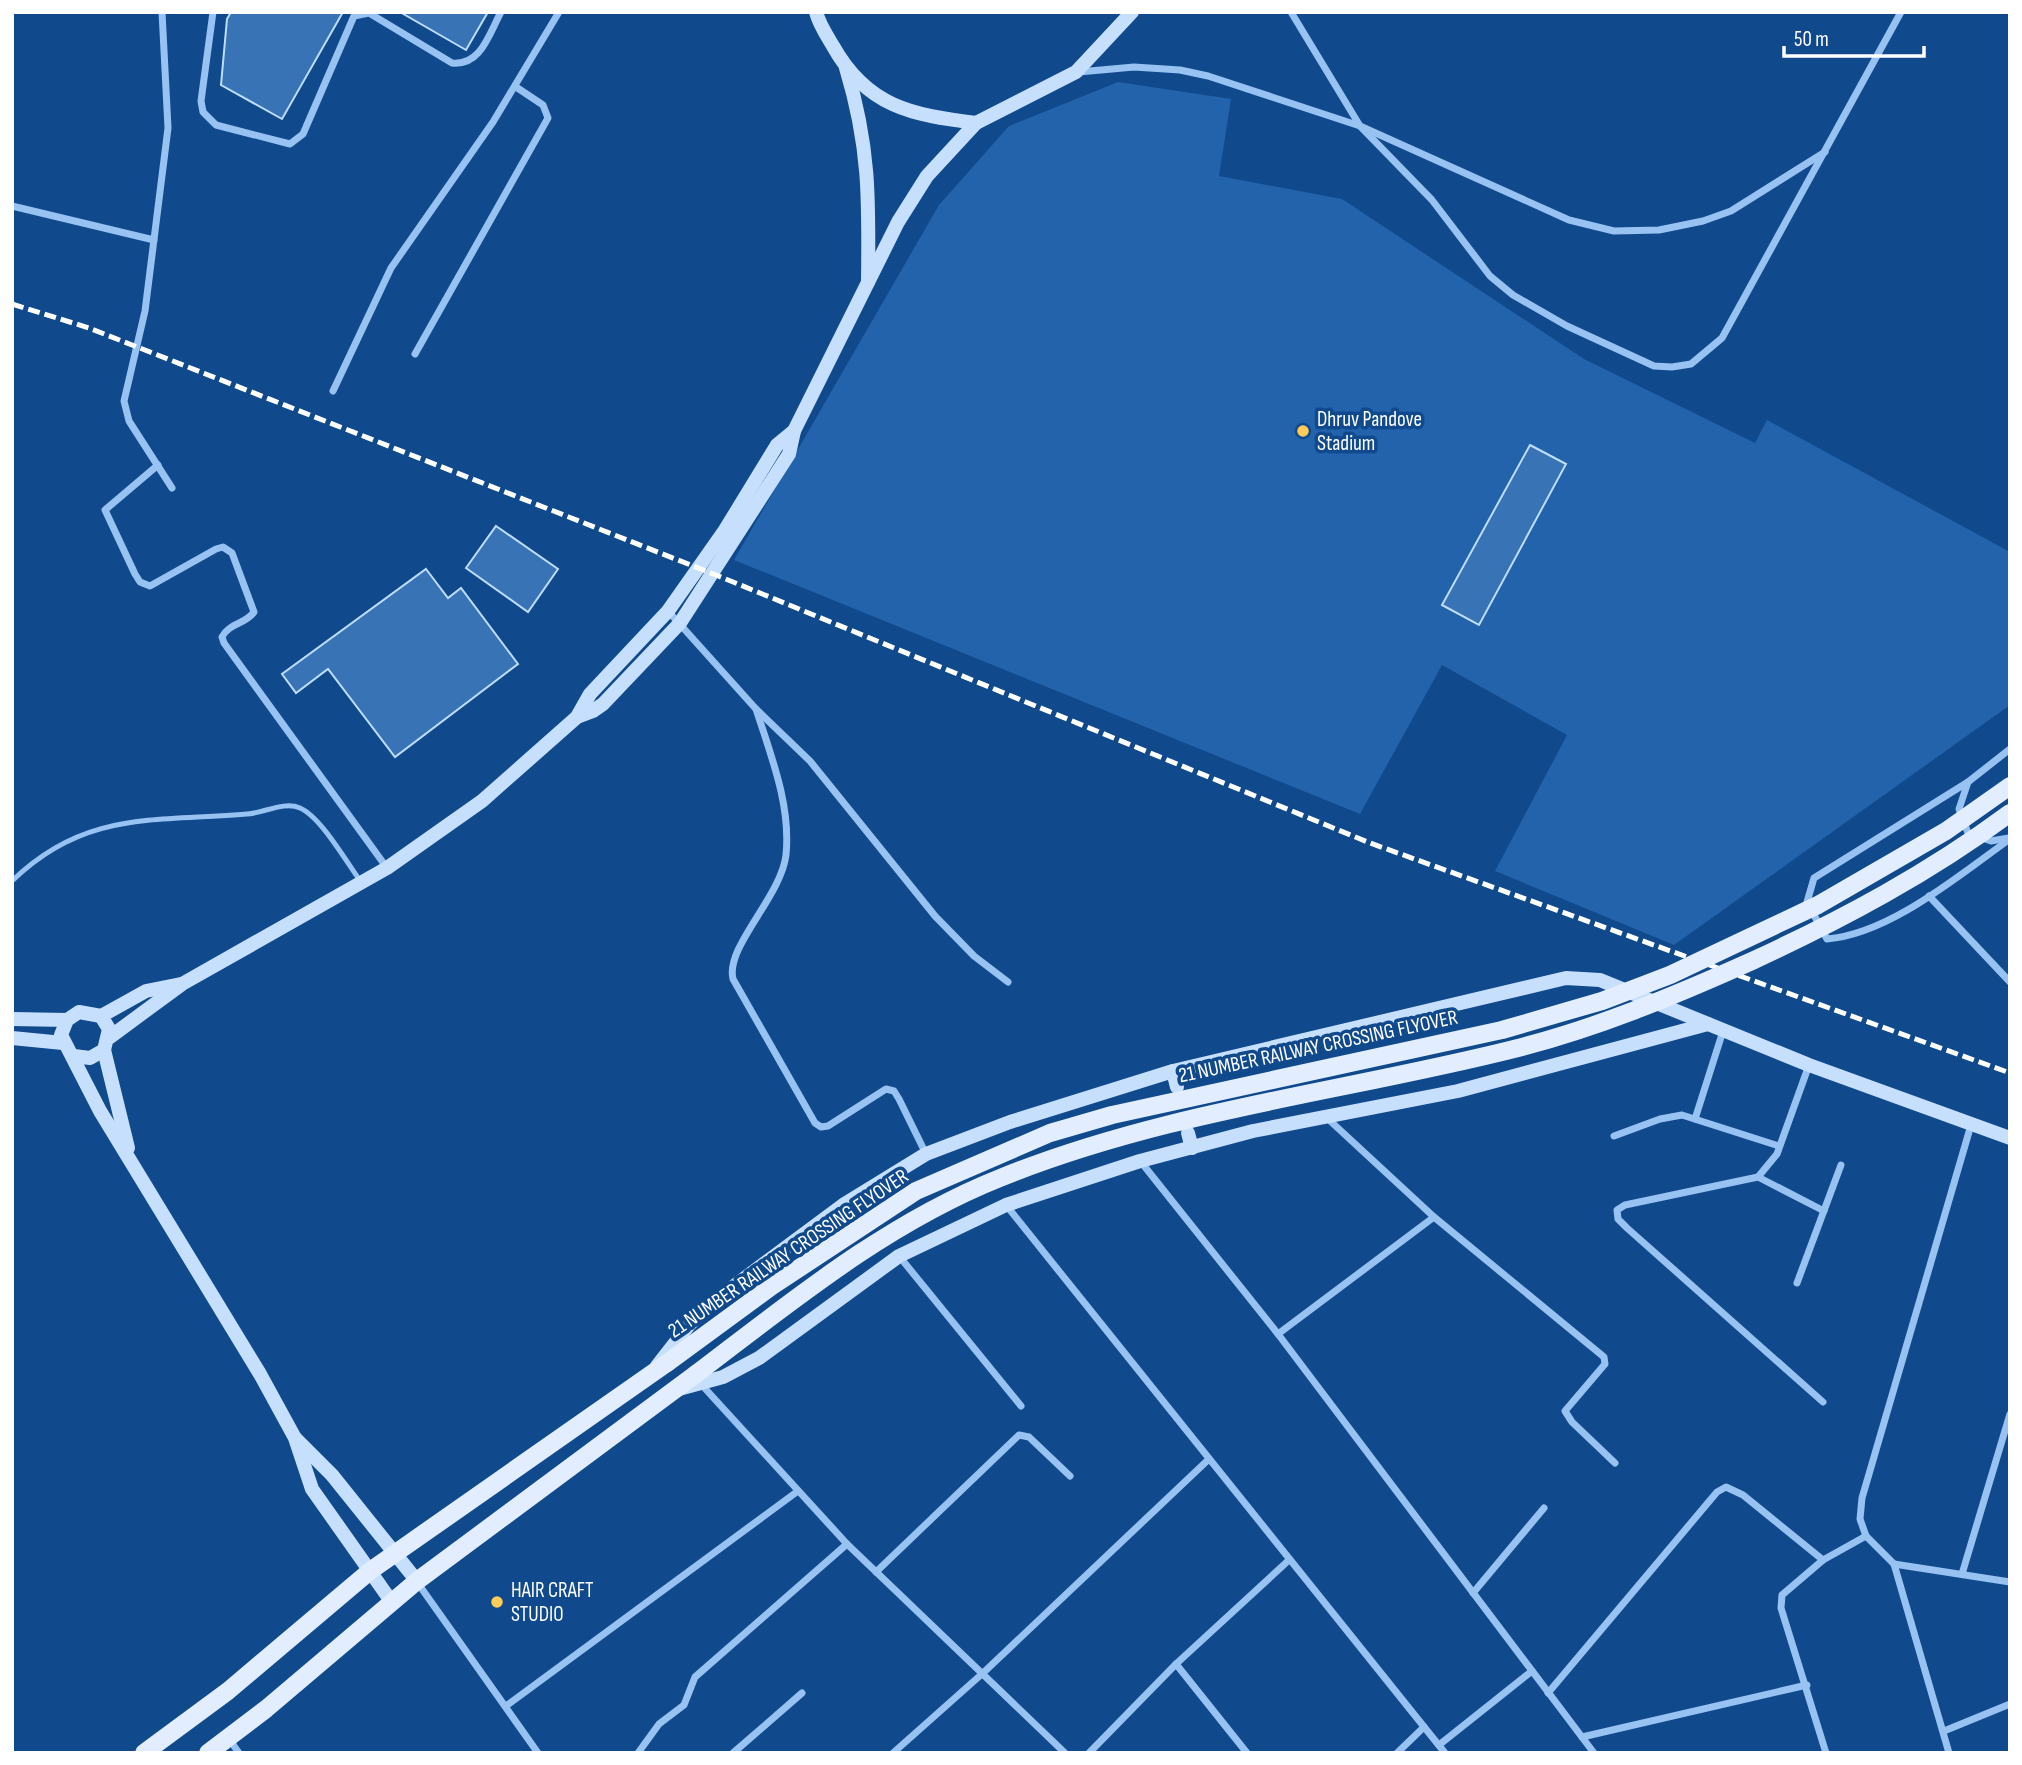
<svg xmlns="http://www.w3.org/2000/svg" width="2022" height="1765" viewBox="0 0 2022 1765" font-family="'Sofia Sans Condensed',sans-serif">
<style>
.green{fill:#2263ac}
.building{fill:#3873b6;stroke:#bedcfd;stroke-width:2}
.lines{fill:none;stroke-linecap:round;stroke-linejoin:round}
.lane{stroke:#97c2f2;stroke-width:5}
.street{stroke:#97c2f2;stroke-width:7}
.secondary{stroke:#c6dffc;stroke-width:14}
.primary{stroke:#e2eeff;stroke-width:18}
.rail{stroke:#fff;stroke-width:5;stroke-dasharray:12 5;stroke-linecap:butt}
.primary-bridge{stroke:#e2eeff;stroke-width:18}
.poi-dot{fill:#ffcc58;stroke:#10498c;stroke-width:2.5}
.labels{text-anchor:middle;stroke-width:7;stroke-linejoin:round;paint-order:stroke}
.poi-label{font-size:21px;fill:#fff;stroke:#10498c;text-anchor:start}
.street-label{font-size:21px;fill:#fff;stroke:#10498c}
</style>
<rect width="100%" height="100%" fill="#10498c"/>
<!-- green -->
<path class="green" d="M 1118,82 L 1231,99 L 1219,176 L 1342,199 L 1584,359 L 1755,443 L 1767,420 L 2010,552 L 2010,705 L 1674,945 L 1495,871 L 1567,735 L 1442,665 L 1360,814 L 734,560 L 939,205 L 1009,126 Z"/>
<!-- building -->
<g class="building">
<path d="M 231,12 L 343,12 L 282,119 L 221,85 L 227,19 Z"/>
<path d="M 400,12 L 488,12 L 466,50 Z"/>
<path d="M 1530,445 L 1566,464 L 1479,625 L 1442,605 Z"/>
<path d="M 496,526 L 558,569 L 528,612 L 466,568 Z"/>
<path d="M 426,569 L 448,598 L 461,588 L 518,664 L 395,757 L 328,669 L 296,693 L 282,674 Z"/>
</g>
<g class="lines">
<!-- lane -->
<path class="lane" d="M 12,881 C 85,810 155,822 247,814 C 264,813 284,801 300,808 C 321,817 347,863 361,882"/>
<!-- street -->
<g class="street">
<path d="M 162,12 L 168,128 L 145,311 L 124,401 L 129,421 L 172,488"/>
<path d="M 213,12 L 201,101 L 203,112 L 216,125 L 290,144 L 303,134 L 354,16 L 369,13 L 452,63 C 481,66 489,34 501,12"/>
<path d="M 1291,12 L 1360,126 L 1432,200 L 1490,276 L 1513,295 L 1567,326 L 1654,366 L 1672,367 L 1691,364 L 1722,338 L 1901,12"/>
<path d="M 1079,72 L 1134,67 L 1180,70 L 1208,76 L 1360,126 L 1569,220 L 1614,231 L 1659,230 L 1703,221 L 1731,211 L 1825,152"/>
<path d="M 12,206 L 154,240"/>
<path d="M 415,354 L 548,118 L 543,105 L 516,87"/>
<path d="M 333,391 L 391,268 L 493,122 L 559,12"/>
<path d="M 158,465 L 105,510 L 135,574 L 140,582 L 150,586 L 216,549 L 223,547 L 232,553 L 254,612 C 246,624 229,623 222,637 L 224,643 L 387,868"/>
<path d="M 668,611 L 756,709 L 810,761 L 935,916 L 974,956 L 1008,982"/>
<path d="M 756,709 C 771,756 791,805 786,855 C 781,897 725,947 733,979 L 815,1123 L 821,1127 L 828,1126 L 886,1089 L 894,1091 L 899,1099 L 926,1154"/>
<path d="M 2010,749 L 1968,782 L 1814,878 L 1807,902 L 1827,939 C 1890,934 1959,875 2010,839"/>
<path d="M 1968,782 L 1959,809 L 1968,833 L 1991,841 L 2009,838"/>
<path d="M 1929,896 L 2010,982"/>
<path d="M 1809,1065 L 1777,1154 L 1758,1177 L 1625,1205 L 1617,1210 L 1618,1219 L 1627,1228 L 1823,1402"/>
<path d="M 1327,1118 L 1434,1217 L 1604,1357 L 1605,1364 L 1565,1411 L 1572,1422 L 1615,1463"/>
<path d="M 1695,1119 L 1723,1031"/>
<path d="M 1614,1136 L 1660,1119 L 1682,1115 L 1779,1146"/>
<path d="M 1141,1162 L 1278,1334 L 1594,1753"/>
<path d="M 1758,1177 L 1824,1211"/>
<path d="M 1006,1205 L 1445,1753"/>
<path d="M 899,1256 L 1021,1406"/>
<path d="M 1797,1283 L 1841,1165"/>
<path d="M 1278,1334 L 1434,1217"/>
<path d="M 700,1383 L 847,1544 L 1065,1753"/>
<path d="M 1894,1564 L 2010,1582"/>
<path d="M 876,1572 L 1019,1435 L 1029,1437 L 1070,1476"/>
<path d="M 1962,1574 L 2010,1414"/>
<path d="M 417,1582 L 538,1753"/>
<path d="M 1473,1593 L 1544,1508"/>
<path d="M 1176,1664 L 1247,1753"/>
<path d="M 1548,1693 L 1717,1492 L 1726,1487 L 1743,1495 L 1823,1560"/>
<path d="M 506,1706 L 798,1491"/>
<path d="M 1944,1731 L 2010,1704"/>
<path d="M 1582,1737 L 1807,1685"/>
<path d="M 229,1739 L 239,1753"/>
<path d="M 1439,1745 L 1532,1671"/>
<path d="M 638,1753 L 659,1724 L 684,1705 L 695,1677 L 847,1544"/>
<path d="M 733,1753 L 802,1693"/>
<path d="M 893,1753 L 983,1673 L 1209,1459"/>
<path d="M 1089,1753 L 1176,1664 L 1289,1560"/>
<path d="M 1397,1753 L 1424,1727"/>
<path d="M 1826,1753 L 1781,1608 L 1782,1595 L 1823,1560 L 1866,1536"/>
<path d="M 1949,1753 L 1894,1564 L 1866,1536 L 1860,1519 L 1862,1498 L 1971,1125"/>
</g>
<!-- secondary -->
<g class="secondary">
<path d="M 816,12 C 819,24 827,36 833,46 C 867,107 912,115 976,123"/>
<path d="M 846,68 C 870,147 869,201 868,282"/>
<path d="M 577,717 L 593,711 L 603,704 L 680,623 L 789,454 L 794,431 L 898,222 L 927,176 L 976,123 L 1076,72 L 1132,12"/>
<path d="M 101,1016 L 146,991 L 181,984"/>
<path d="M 12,1019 L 67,1020"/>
<path d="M 110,1037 L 182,984 L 387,868 L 482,801 L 577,717 L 590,694 L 668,611 L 725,530 L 777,445 L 794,431"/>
<path d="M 12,1038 L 63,1043"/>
<path d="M 104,1050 L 128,1148"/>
<path d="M 74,1056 L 90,1058 L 104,1050 L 109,1029 L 101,1016 L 79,1012 L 67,1020 L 61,1035 L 100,1111 L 260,1374 L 295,1438 L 312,1489 L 391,1601"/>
<path d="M 1173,1071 L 1177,1087"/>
<path d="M 1188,1133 L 1192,1148"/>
<path d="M 657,1366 L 689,1325 L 718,1298 L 843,1205 L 926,1154 L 1010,1122 L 1173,1071 L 1566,978 L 1600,980 L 1809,1065 L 2010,1138"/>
<path d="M 679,1389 L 723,1377 L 759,1358 L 899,1256 L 1006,1205 L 1140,1161 L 1253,1131 L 1458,1091 L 1708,1024"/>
<path d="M 296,1439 L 332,1475 L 417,1581"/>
</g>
<!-- primary -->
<g class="primary">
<path d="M 144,1753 L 228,1691 L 370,1571 L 667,1363"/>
<path d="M 208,1753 L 266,1709 L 417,1581 L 696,1374"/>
</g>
<!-- rail -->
<path class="rail" d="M 12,304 L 89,328 L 716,575 L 1370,843 L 2010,1073"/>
<!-- primary-bridge -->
<g class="primary-bridge">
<path d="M 667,1363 L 772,1286 L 916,1191 L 1050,1133 L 1112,1115 L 1502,1030 L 1602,1001 L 1670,975 L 1818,905 L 1946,831 L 2010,786"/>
<path d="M 696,1374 C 792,1301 887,1223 1000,1178 C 1165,1111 1343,1092 1514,1049 C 1597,1028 1674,996 1752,961 C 1843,919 1929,873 2010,813"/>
</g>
</g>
<!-- markers -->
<g class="poi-dot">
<circle cx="1303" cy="431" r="7"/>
<circle cx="497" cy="1602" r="7"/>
</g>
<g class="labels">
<!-- poi labels -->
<g class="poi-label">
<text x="1317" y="426">Dhruv Pandove<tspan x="1317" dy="24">Stadium</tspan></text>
<text x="511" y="1597">HAIR CRAFT<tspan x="511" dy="24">STUDIO</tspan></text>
</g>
<!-- street labels -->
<g class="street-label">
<text transform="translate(1318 1046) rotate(-12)" y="7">21 NUMBER RAILWAY CROSSING FLYOVER</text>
<text transform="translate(788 1253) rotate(-34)" y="7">21 NUMBER RAILWAY CROSSING FLYOVER</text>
</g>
</g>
<!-- border -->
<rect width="2022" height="1765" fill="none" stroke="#ffffff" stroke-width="28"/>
<!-- scale -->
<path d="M1784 46v10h140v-10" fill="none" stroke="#ffffff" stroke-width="3.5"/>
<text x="1794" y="46" font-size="21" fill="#ffffff" stroke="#10498c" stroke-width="5" paint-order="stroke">50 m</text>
</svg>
